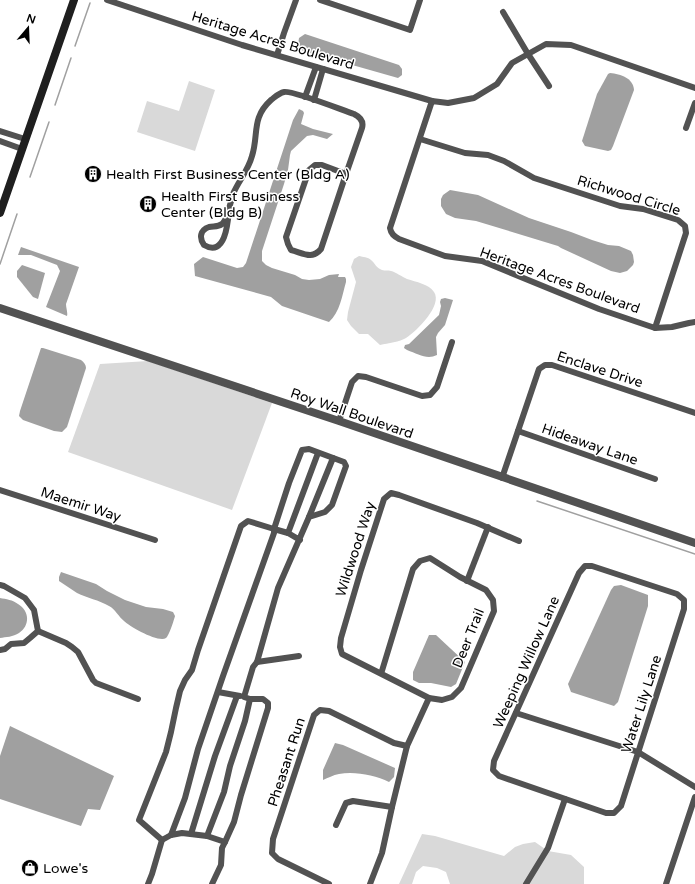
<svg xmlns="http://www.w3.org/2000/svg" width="695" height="884" viewBox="0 0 695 884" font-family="'Varela Round',sans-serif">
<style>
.green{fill:#d9d9d9}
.water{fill:#a0a0a0}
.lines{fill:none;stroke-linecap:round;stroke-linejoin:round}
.stream{stroke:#a0a0a0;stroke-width:1.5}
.minor{stroke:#525252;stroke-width:6}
.tertiary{stroke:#525252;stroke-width:8}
.secondary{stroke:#1f1f1f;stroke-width:8}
.labels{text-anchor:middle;stroke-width:3;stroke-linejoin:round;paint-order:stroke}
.street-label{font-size:14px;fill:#000;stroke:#fff}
.poi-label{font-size:14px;fill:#000;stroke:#fff;text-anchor:start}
</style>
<rect width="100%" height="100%" fill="#fff"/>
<!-- green -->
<g class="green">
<path d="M 189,81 L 215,90 L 195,151 L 137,132 L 147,101 L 179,111 Z"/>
<path d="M 359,256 C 363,257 368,257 371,260 C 375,263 376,268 382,270 C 385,271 388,270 391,271 C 396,272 402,277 407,279 C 416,282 429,284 434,292 C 443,305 417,331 406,338 C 400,342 388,343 380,345 L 368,334 L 359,334 L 351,326 L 347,320 L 348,312 L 356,282 L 351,267 L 354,259 Z"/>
<path d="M 148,361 L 272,403 L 232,510 L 68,452 L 100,364 Z"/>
<path d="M 422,834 L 435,836 L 504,856 L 515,847 L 523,844 L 535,842 L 548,851 L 571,855 L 584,867 L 584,884 L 450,884 L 446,872 L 437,868 L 423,866 L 416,872 L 412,884 L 399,884 Z"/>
</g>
<!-- water -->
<g class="water">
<path d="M 305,34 L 399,65 L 402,69 L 402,75 L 398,78 L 303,51 L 298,45 L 299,38 Z"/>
<path d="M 610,73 C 621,74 633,78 634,90 L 613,146 L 611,150 L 608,151 L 585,146 L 582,141 L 597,94 L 608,74 Z"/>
<path d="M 299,109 L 303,111 L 304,113 L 301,124 L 313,129 L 333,134 L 327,139 L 313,135 L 307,136 L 291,151 L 290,155 L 288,170 L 284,184 L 262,251 L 262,261 L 266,265 L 272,268 L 295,275 L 302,279 L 309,280 L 320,279 L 329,275 L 339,274 L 338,277 L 345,277 L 346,279 L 346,282 C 342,296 340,312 329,322 L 282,306 L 271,297 L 195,276 L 194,264 L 203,257 L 237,268 L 243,267 L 246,263 L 293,120 Z"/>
<path d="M 450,190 L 478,195 L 529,218 L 571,232 L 592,240 L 608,245 L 619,246 L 631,251 L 633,255 L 634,262 L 633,265 L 627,271 L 620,273 L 611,271 L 561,248 L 558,246 L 476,221 L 455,218 L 446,214 L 441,206 L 441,199 L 443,195 Z"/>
<path d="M 21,247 L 79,267 L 66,304 C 66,308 68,313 67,316 L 46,307 L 60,271 L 57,265 L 31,255 L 18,255 Z"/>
<path d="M 22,265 L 45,273 L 38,299 L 33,297 L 17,277 L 17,271 Z"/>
<path d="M 445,298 L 453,300 L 445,325 L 438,333 L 436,337 L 437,355 C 427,360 418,354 407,350 L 404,348 L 405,345 L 409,344 L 439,315 L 441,306 L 440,302 L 441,299 Z"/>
<path d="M 41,348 L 43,348 L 81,360 C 84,362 86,365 86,368 L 67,427 L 62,432 L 54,431 L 23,420 L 19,416 L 20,411 Z"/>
<path d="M 61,572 L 96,584 L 107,591 L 125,600 L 146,607 L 163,609 L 173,612 L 175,616 C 174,620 169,636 166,638 C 159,643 130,627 124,621 C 119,617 115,609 109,606 C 99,600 87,598 77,593 C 71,589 65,585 59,581 L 59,577 Z"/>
<path d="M 621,585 L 648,595 L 648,606 L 618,702 L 614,706 L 571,692 L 568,684 L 611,590 L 614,586 Z"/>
<path d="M 0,598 C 6,599 13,600 18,604 C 30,611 30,626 19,633 C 13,637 6,637 0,638 Z"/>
<path d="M 429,635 L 436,635 L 465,662 L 456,684 L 451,687 L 431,683 L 419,683 L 413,680 L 413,672 Z"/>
<path d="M 10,726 L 114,776 L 100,810 L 88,809 L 81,826 L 0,799 L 0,756 Z"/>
<path d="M 335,743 L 343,745 L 395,768 L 394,777 L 389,782 C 375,775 354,771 339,774 C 333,775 328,778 323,780 L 323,770 Z"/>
</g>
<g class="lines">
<!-- stream -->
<g class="stream">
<path d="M 75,46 L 90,3"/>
<path d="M 55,105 L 71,58"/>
<path d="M 30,177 L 49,122"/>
<path d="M 0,264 L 17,214"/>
<path d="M 537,501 L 695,554"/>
</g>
<!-- minor -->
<g class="minor">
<path d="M 107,0 L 242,45 L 432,101"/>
<path d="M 320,0 L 410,30 L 420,0"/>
<path d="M 503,12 L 528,54 L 549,86"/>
<path d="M 277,55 L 284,33 L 296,0"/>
<path d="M 695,88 L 571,45 L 546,44 L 512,63 L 497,84 L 474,98 L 448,103 L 432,101 L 390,228 C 391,234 394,236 399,239 L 445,256 L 482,261 L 599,309 L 655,328 L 672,327 L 689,323 L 695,322"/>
<path d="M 305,97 L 316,67"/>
<path d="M 314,100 L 323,69"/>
<path d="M 686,128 L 695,103"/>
<path d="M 0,131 L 25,139"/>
<path d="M 420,139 L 465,153 L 488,155 L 504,161 L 534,178 L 620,206 L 643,209 L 678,220 L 685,226 L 686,233 L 655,328"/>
<path d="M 0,141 L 22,149"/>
<path d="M 315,165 L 322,165 L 346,174 L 321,249 C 312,260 303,253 291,250 L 288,244 L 286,237 L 309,170 Z"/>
<path d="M 229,213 C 227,216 225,221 222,224 C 218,227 214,226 209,227 C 200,230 199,238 204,245 C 226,258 228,221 229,209 C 230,204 232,199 233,194 C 239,180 248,171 252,156 C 259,134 251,118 271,100 C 275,97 279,93 284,92 C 292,90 342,110 354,114 C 360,117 364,121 362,128 L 346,174"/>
<path d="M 339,421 L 352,382 L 358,376 L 366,377 L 422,396 L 430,395 L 437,387 L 452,342"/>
<path d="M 518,431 L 655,479"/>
<path d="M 502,478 L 539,369 L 545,365 L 552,365 L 695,413"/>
<path d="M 0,490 L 155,540"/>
<path d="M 309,517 L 333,458"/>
<path d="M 288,533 L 318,453"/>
<path d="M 585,566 L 592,566 L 677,594 L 684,600 L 684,609 L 621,806 L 614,813 L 606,813 L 499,776 L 493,770 L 494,761 L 579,573 Z"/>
<path d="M 467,581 L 488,527"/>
<path d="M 0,585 L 4,586 L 25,598 L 34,610 L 38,631 L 30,638 L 24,643 L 11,644 L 5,649 L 0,650"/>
<path d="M 38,631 L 66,643 L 72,647 L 78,652 L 93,680 L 96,683 L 138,699"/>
<path d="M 257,662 L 299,656"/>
<path d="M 381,674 L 413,569 L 420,561 L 430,558 L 460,577 L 486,590 L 493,600 L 494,611 L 461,688 L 452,697 L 442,700 L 429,698 L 342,654 L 340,647 L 341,638 L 361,570 L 384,499 L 391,493 L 399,495 L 477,523 L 519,541"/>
<path d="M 218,692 L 240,696"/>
<path d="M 516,713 L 638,752 L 695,787"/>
<path d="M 336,825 L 346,803 L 353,801 L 392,807"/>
<path d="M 191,834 L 215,756 L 237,696"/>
<path d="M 207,836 L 225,842 L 222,848 L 221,865 L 212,884"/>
<path d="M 162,840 L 139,820 L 166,752 L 171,732 L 176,708 L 180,691 L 185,680 L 192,670 L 198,650 L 241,526 L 248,521 L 274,529 L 274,533 L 223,676 L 198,749 L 185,798 L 171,835"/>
<path d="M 225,842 L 234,822 L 241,795 L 268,708 L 268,703 L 263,699 L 250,699"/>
<path d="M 148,884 L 152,874 L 162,840 L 171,835 L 182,833 L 207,836 L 224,792 L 230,766 L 245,721 L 250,699 L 244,697 L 253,667 L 257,662 L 278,588 L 309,517 L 325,512 L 332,505 L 346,466 L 344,462 L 309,449 L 302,450 L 289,483 L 274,529 L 288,533 L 300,540"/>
<path d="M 329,884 L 278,859 L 272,853 L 273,839 L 314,715 L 320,710 L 329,711 L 394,743 L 407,746"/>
<path d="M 370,884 L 382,853 L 392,807 L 407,746 L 429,698"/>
<path d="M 526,884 L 548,848 L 565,799"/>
<path d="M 666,884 L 695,797"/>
</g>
<!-- tertiary -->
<path class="tertiary" d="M 0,308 L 339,421 L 695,543"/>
<!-- secondary -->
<path class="secondary" d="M 0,213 L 74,0"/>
</g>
<!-- icons -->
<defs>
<g id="building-disc" transform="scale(0.9)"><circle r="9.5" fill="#000" stroke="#fff"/><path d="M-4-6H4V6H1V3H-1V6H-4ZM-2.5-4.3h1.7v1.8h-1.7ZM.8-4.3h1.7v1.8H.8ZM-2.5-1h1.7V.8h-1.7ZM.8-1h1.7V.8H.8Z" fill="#fff"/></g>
<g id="shop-disc" transform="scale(0.9)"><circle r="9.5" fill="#000" stroke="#fff"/><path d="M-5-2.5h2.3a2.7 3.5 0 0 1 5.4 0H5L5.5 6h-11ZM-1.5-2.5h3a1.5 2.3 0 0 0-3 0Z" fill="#fff"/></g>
</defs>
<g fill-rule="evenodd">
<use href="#building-disc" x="93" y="174"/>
<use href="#building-disc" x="148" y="204"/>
<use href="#shop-disc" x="30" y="868"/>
</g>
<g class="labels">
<!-- street labels -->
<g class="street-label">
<text transform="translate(273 40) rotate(17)" y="5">Heritage Acres Boulevard</text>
<text transform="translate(629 195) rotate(17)" y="5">Richwood Circle</text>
<text transform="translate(560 280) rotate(20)" y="5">Heritage Acres Boulevard</text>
<text transform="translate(600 369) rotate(18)" y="5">Enclave Drive</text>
<text transform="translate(352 413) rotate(19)" y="5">Roy Wall Boulevard</text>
<text transform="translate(590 444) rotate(19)" y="5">Hideaway Lane</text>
<text transform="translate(81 504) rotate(18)" y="5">Maemir Way</text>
<text transform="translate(355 549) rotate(-72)" y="5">Wildwood Way</text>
<text transform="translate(468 638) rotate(-68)" y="5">Deer Trail</text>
<text transform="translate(526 662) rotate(-66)" y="5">Weeping Willow Lane</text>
<text transform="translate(641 704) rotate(-72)" y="5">Water Lily Lane</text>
<text transform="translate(286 762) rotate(-72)" y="5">Pheasant Run</text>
</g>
<!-- poi labels -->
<g class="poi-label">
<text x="106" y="179">Health First Business Center (Bldg A)</text>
<text x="161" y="201">Health First Business<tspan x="161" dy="16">Center (Bldg B)</tspan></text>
<text x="43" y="873">Lowe's</text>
</g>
</g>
<!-- north arrow -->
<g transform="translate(28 28) rotate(19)" stroke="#ffffff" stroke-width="3" paint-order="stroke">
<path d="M0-3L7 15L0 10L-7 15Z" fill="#000000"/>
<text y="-6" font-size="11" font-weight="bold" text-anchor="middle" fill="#000000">N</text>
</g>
</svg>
